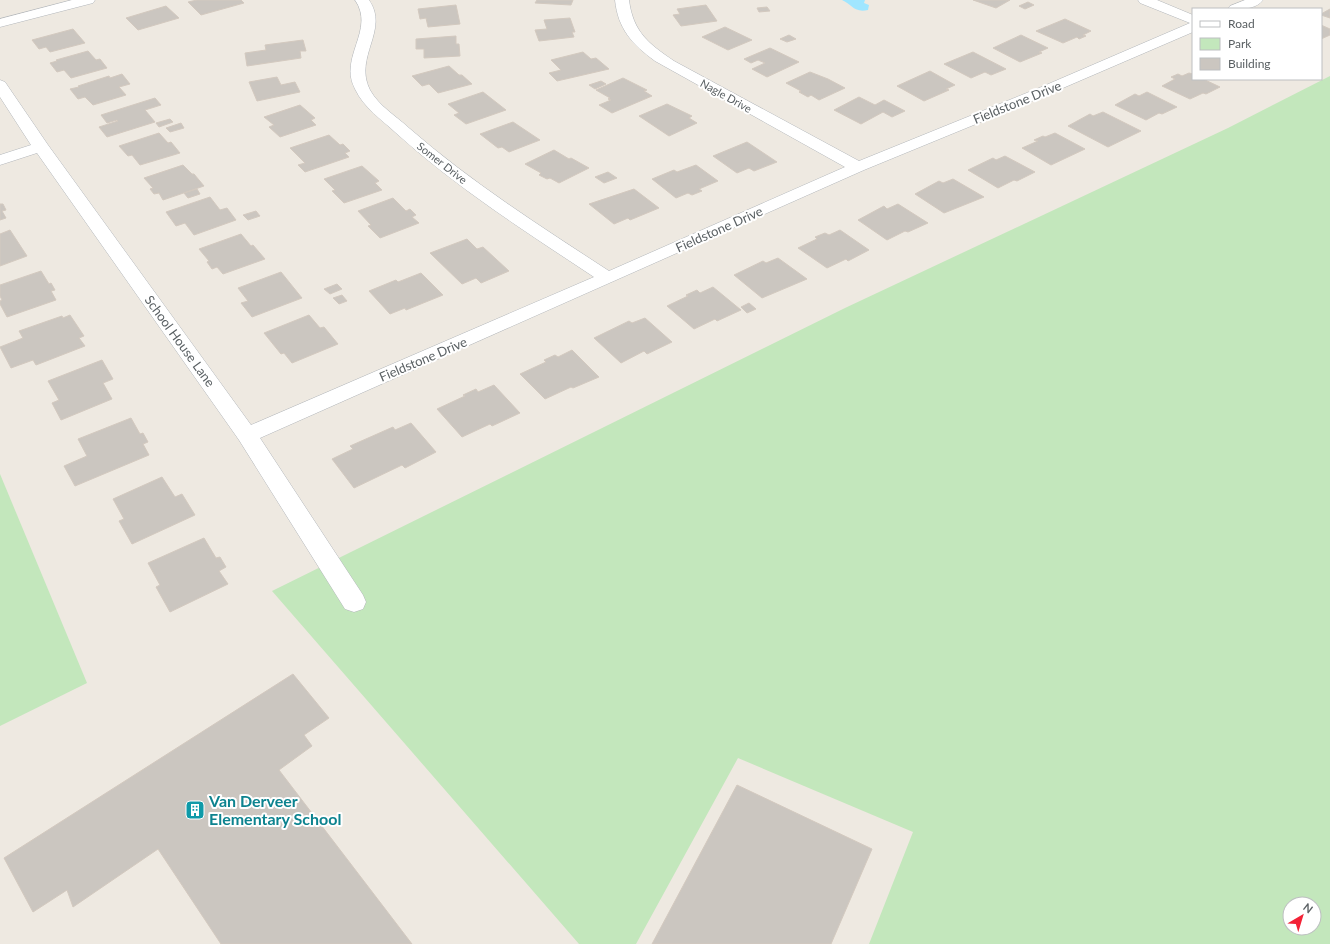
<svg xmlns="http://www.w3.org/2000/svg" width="1330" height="944" viewBox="0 0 1330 944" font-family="Lato,sans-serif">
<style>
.green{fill:#c3e7bc;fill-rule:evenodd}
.water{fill:#a0e6ff}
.building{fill:#cbc6c0;stroke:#d3c9bf}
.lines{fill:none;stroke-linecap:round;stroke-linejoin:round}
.street-casing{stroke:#b2b6ba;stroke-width:1}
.street{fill:#fff;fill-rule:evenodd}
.labels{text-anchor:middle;stroke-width:4;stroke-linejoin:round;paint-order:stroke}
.far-street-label{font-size:11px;fill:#5a6063;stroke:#fff}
.street-label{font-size:13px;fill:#5a6063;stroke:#fff}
.near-culture-label{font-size:16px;font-weight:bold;fill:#0d838f;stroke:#fff;text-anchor:start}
</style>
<rect width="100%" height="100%" fill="#eee9e1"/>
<!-- green -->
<g class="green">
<path d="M 1330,76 L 1330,944 L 869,944 L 913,832 L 738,758 L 636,944 L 579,944 L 272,591 L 845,308 L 1228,128 ZM 1290,904 L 1314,904 L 1314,928 L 1290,928 Z"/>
<path d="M 0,474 L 87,683 L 0,726 Z"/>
</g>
<!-- water -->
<path class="water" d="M 842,0 L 865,0 L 864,3 L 869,5 L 868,10 C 854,13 853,5 842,0 Z"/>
<!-- building -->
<g class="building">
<path d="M 197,0 L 241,0 L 244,3 L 201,15 L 188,2 Z"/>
<path d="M 537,0 L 573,0 L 571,5 L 535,3 Z"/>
<path d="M 973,0 L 1010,0 L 996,8 Z"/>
<path d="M 1028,2 L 1034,5 L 1025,9 L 1019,6 Z"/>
<path d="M 456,5 L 460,24 L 428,27 L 426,18 L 420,19 L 418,9 Z"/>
<path d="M 706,5 L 717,21 L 681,26 L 673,15 L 680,14 L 677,9 Z"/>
<path d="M 166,6 L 179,18 L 138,30 L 126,18 Z"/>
<path d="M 767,7 L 770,11 L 759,12 L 757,8 Z"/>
<path d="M 1330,9 L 1330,18 L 1321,15 L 1321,14 Z"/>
<path d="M 570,18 L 575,32 L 572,32 L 574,37 L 539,41 L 535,30 L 547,29 L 544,20 Z"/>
<path d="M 1065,19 L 1091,31 L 1083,35 L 1086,36 L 1079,39 L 1077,37 L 1063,43 L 1036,31 Z"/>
<path d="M 1321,25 L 1330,29 L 1330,35 L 1321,39 Z"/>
<path d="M 725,27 L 752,40 L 728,50 L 702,37 Z"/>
<path d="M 73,29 L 85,43 L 50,52 L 46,47 L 39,49 L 32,40 Z"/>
<path d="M 789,35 L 796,39 L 787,42 L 780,39 Z"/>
<path d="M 1021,35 L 1048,48 L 1039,52 L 1042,53 L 1020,62 L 993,48 Z"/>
<path d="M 456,36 L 456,44 L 459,44 L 460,56 L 424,58 L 424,49 L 416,49 L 416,39 Z"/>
<path d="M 303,40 L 306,51 L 300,51 L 301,58 L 247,66 L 245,53 L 266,50 L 265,45 Z"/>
<path d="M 770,48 L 799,62 L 767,77 L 752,69 L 765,63 L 758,60 L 751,63 L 744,59 Z"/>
<path d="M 88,51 L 96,60 L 100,59 L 107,68 L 71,78 L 64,70 L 57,72 L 50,63 L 57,61 L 56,60 Z"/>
<path d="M 583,52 L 591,59 L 596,58 L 609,69 L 557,81 L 549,73 L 561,70 L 551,60 Z"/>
<path d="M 973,52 L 1006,69 L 991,75 L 985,72 L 971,78 L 944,64 Z"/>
<path d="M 449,66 L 459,75 L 462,75 L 472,84 L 438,93 L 429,84 L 422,86 L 412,76 Z"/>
<path d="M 930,71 L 955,85 L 946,89 L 949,90 L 924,101 L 897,86 Z"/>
<path d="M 810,72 L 828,79 L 845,88 L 819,100 L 811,95 L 808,97 L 799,92 L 801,91 L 786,83 Z"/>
<path d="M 1189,73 L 1193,74 L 1193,79 L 1203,79 L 1220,87 L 1206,94 L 1203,93 L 1190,99 L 1162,86 L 1175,79 L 1171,77 L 1178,74 L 1182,76 Z"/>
<path d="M 122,74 L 130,84 L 119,87 L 126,95 L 93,105 L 85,97 L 78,99 L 70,89 L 79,87 L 78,86 L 109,76 L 110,78 Z"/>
<path d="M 277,77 L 281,85 L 295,82 L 300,92 L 257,101 L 249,82 Z"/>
<path d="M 623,78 L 647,90 L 644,91 L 652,96 L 612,113 L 599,105 L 611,100 L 608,99 L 610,98 L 596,90 Z"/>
<path d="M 601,81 L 606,84 L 595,89 L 589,85 Z"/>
<path d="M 483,92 L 506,110 L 466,124 L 454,115 L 459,113 L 448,104 Z"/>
<path d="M 1147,92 L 1177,107 L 1162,114 L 1159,113 L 1146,120 L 1115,105 L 1135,94 L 1139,96 Z"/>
<path d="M 859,97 L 875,105 L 884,100 L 905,111 L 892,117 L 883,112 L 861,124 L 834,110 Z"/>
<path d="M 155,98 L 161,105 L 145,110 L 155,122 L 107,137 L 99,127 L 118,121 L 117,120 L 107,123 L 101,115 Z"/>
<path d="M 667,104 L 692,116 L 689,118 L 697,123 L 669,136 L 639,116 Z"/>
<path d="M 300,105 L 315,118 L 311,120 L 316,125 L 280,137 L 269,127 L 274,125 L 264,117 Z"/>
<path d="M 1103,112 L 1141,131 L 1108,147 L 1068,126 L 1090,114 L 1093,116 Z"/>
<path d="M 170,119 L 173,122 L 159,127 L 156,123 Z"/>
<path d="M 513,122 L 540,140 L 509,152 L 502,147 L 498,148 L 480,134 Z"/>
<path d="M 181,123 L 184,128 L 170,132 L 166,128 Z"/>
<path d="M 159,133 L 168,143 L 171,142 L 180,153 L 140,165 L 132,155 L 128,156 L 119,146 Z"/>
<path d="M 1055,133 L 1085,149 L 1051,165 L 1022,148 L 1038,141 L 1034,140 L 1043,136 L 1045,137 Z"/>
<path d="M 329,135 L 340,145 L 343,144 L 350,151 L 345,153 L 349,157 L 305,172 L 298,165 L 305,163 L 290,148 Z"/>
<path d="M 747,142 L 777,162 L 754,171 L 749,168 L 737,173 L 713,156 Z"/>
<path d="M 554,150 L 569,159 L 571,158 L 589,168 L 559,183 L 550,178 L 547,179 L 539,175 L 541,173 L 525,164 Z"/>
<path d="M 1005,156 L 1035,172 L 1017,181 L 1014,180 L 998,188 L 968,170 L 993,158 L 996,160 Z"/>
<path d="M 183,165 L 192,174 L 194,174 L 204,186 L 163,200 L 159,193 L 154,194 L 150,189 L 153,188 L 144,178 Z"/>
<path d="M 696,165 L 718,181 L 699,189 L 702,191 L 692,195 L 688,193 L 676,198 L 652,179 L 674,170 L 677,172 Z"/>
<path d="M 362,166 L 379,181 L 375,183 L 382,190 L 344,203 L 332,191 L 335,190 L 324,179 Z"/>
<path d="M 608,172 L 617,178 L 604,183 L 595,177 Z"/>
<path d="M 953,179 L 984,197 L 944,213 L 915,194 L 939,181 L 943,183 Z"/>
<path d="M 197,189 L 200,194 L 188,198 L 184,193 Z"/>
<path d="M 634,189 L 659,208 L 630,220 L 628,218 L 614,224 L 589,204 Z"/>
<path d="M 210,197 L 220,210 L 227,208 L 236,220 L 194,235 L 185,223 L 176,226 L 166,212 Z"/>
<path d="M 393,198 L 406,211 L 410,209 L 416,215 L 412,217 L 419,223 L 380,238 L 368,226 L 371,225 L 358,211 Z"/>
<path d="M 0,204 L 3,204 L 6,210 L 2,211 L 6,218 L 0,220 Z"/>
<path d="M 898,204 L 928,223 L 908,232 L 905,231 L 887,240 L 858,220 L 884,206 L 887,209 Z"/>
<path d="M 256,211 L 260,216 L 248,220 L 243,215 Z"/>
<path d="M 10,230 L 27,256 L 0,266 L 0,234 Z"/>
<path d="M 840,230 L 869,250 L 848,261 L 846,259 L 827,268 L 798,248 L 817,239 L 815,237 L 825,233 L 829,235 Z"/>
<path d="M 241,234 L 251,246 L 253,245 L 265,259 L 223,274 L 217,267 L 212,269 L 207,262 L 209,261 L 199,249 Z"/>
<path d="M 467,239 L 477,249 L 483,247 L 509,271 L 481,283 L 476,278 L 462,284 L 430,253 Z"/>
<path d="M 778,258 L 807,279 L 762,298 L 734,275 L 763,261 L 766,263 Z"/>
<path d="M 41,271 L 49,284 L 51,283 L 55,290 L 51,291 L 56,300 L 7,317 L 0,304 L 0,301 L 2,300 L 0,296 L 0,285 Z"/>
<path d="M 281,272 L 302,298 L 252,317 L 241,303 L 248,301 L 238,288 Z"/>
<path d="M 421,273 L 443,295 L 406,310 L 405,308 L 390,314 L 369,291 L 396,280 L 398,282 Z"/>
<path d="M 337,284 L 342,289 L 330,294 L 324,289 Z"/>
<path d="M 713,287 L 741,310 L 717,321 L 715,319 L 694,329 L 667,306 L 688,296 L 686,295 L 697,290 L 700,293 Z"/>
<path d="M 342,295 L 347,301 L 339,304 L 333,298 Z"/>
<path d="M 749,303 L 756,309 L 747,313 L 741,307 Z"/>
<path d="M 70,315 L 84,336 L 79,338 L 85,346 L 36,365 L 33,360 L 11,368 L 0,347 L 23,338 L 19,331 L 62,316 L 63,318 Z"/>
<path d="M 309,315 L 320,328 L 324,327 L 338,344 L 292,363 L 284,353 L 281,354 L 264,333 Z"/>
<path d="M 645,318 L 672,342 L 647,354 L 644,351 L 621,363 L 594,338 L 629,321 L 632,323 Z"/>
<path d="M 572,350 L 599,377 L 573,388 L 571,387 L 545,399 L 520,374 L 546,362 L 544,360 L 555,355 L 558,357 Z"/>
<path d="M 102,360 L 113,379 L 103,383 L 112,399 L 61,420 L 52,403 L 59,400 L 48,381 Z"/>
<path d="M 494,385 L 520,413 L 492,426 L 490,424 L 462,437 L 437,409 L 465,396 L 463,395 L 476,389 L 478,392 Z"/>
<path d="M 131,418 L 140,434 L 143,433 L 148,442 L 143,444 L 149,455 L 75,486 L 64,466 L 87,456 L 78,439 Z"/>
<path d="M 411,423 L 436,452 L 405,468 L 402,465 L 354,488 L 332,459 L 353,449 L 350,446 L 393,427 L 395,430 Z"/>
<path d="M 162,477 L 175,497 L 182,494 L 195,515 L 132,544 L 119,521 L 124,519 L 113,499 Z"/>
<path d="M 204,538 L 216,558 L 220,557 L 226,567 L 219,571 L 228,584 L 170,612 L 156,587 L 160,585 L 148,563 Z"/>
<path d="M 293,674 L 329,718 L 304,735 L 312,746 L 279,770 L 412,944 L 221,944 L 158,849 L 73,907 L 67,890 L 33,912 L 4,858 Z"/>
<path d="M 737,785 L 872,849 L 831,944 L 652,944 Z"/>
</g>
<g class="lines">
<!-- street casing -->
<g class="street-casing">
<g id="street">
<path d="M 72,0 L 95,0 L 93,3 L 0,27 L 0,19 Z"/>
<path d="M 355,0 L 369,0 C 390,30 353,57 370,90 C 379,106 396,116 409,128 C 471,182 540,226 609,271 L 845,167 L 655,61 C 632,44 618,29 615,0 L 629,0 C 633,32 649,44 674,61 L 859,161 L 1039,88 L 1190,23 L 1140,3 L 1138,0 L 1157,0 L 1193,15 L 1193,32 L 1049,94 L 864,170 L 260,438 L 363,595 L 366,602 L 363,609 L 354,612 L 345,609 L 239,440 L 37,153 L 0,165 L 0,155 L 31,145 L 0,97 L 0,80 L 5,82 L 48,145 L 251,425 L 594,277 C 526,232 457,188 396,133 C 381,119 364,108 355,89 C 338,57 376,30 355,0 Z"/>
<path d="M 1245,0 L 1263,0 C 1256,10 1239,9 1228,9 L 1230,6 Z"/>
</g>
</g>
<!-- street -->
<use href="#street" class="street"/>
</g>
<!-- icons -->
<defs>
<g id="building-square" transform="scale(1)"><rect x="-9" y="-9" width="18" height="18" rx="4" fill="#0f9aa8" stroke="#fff"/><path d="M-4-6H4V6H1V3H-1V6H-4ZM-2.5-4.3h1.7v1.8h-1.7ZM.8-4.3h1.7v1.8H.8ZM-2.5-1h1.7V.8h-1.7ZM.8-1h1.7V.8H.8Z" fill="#fff"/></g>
</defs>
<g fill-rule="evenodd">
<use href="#building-square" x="195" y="810"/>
</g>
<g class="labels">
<!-- far-street labels -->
<g class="far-street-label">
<text transform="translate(726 96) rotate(29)" y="4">Nagle Drive</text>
<text transform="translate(442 163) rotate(38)" y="4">Somer Drive</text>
</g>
<!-- street labels -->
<g class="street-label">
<text transform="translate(1017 102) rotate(-22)" y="5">Fieldstone Drive</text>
<text transform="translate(719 229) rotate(-24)" y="5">Fieldstone Drive</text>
<text transform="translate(180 341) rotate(54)" y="5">School House Lane</text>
<text transform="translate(423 359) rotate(-23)" y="5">Fieldstone Drive</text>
</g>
<!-- near-culture labels -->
<g class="near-culture-label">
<text x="209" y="807">Van Derveer<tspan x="209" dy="18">Elementary School</tspan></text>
</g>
</g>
<!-- legend -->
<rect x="1192" y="8" width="130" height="72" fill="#ffffff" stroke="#bdbfc1"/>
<rect x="1200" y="21" width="20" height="6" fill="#ffffff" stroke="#bdbfc1"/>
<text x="1228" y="28" font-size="12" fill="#5a6063">Road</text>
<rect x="1200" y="38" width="20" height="12" fill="#c3e7bc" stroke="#bdbfc1"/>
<text x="1228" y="48" font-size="12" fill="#5a6063">Park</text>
<rect x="1200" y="58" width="20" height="12" fill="#cbc6c0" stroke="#bdbfc1"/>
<text x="1228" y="68" font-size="12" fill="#5a6063">Building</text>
<!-- north arrow -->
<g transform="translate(1302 916) rotate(38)"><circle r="19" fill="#ffffff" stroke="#bdbfc1"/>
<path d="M0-3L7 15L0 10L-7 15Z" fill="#f32236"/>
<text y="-6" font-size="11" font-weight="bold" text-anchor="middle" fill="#5a6063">N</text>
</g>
</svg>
